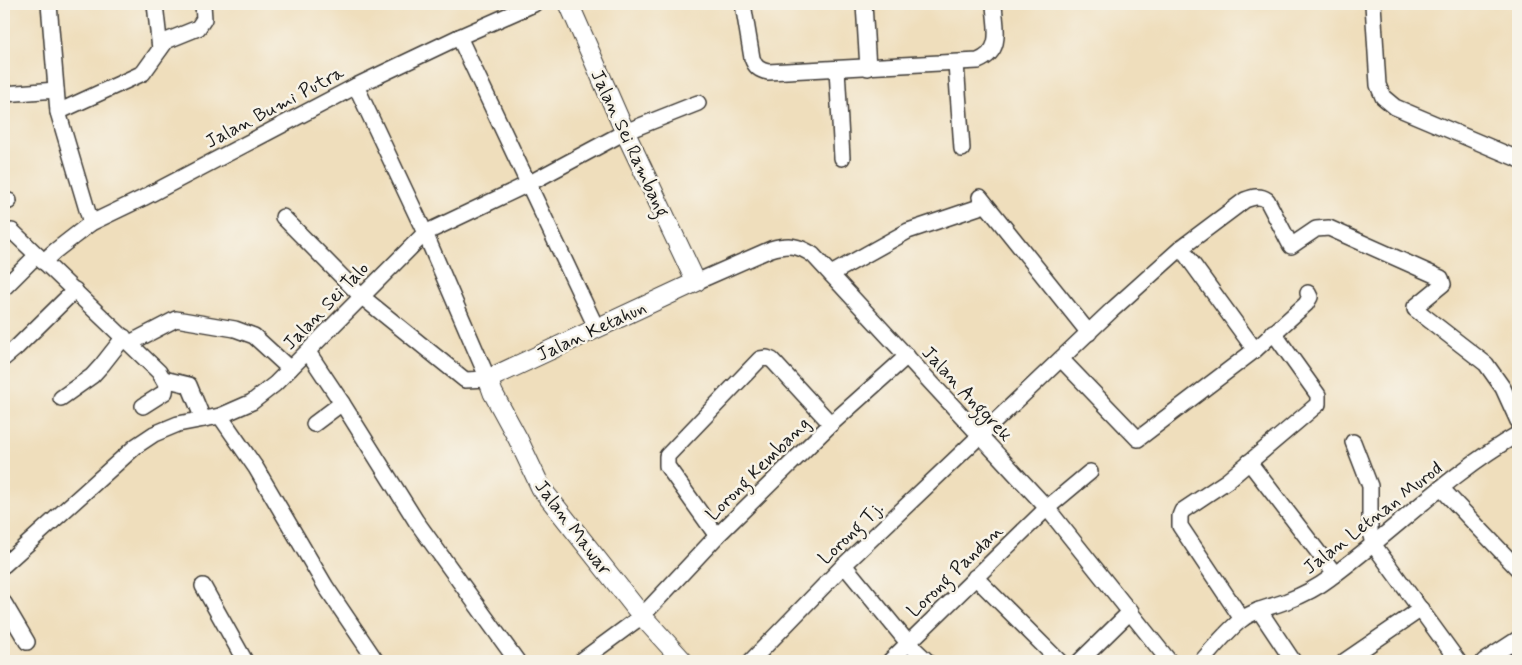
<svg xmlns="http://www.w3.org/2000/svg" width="1522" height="665" viewBox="0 0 1522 665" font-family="Mynerve,sans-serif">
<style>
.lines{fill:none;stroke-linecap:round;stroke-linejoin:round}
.minor-casing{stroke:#3c3934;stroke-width:18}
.tertiary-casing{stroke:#3c3934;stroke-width:21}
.minor{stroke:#fff;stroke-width:15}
.tertiary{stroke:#fff;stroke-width:19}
.labels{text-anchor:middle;stroke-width:5;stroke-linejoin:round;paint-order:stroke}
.street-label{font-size:19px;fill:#1c1c1c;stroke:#f7f3e8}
</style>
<rect width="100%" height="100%" fill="#f7f3e8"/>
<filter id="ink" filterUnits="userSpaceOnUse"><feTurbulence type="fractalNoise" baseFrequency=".02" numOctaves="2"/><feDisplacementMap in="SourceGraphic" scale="10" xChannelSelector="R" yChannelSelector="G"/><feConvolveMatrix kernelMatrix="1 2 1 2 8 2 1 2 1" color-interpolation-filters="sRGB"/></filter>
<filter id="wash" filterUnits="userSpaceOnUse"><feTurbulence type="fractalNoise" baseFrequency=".0096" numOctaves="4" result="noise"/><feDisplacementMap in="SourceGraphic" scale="20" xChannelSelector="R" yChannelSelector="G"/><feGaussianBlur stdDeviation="1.12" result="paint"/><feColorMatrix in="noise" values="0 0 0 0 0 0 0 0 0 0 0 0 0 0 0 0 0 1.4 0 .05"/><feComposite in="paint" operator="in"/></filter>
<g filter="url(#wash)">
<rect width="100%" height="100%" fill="#efdebc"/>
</g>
<g filter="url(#ink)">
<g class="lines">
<!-- minor casing -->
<g class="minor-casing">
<g id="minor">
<path d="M 49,4 L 58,112 L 91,223"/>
<path d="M 155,4 L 160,49"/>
<path d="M 743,4 L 752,58 C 755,67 759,70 768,72 L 978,61 C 1004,50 995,27 994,4"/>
<path d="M 864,4 L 868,68"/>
<path d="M 1373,4 L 1378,85 L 1383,97 L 1395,107 L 1518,159"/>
<path d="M 459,37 L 596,327"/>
<path d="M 956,63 L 962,149"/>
<path d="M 837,69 L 842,158"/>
<path d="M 4,94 L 56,90"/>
<path d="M 58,112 L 143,73 L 166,41 L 198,28 L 204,19 L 203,4"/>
<path d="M 980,197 L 1089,333"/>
<path d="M 4,200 L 9,201"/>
<path d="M 283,217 L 361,296 L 465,380 L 488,379 L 425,233 L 356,86"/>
<path d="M 12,231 L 159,372 L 166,384 L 165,392 L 143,406"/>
<path d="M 1181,248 L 1255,350"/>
<path d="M 43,262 L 55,251 L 91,223 L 143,198 L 356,86 L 459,37 L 534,4"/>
<path d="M 831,274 L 908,231 L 985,205"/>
<path d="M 696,282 L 771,249 C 788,244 798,245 813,255 L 1047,508 L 1169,661"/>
<path d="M 4,288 L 37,255"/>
<path d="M 130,343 L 176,319 L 235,329 L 254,336 L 290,369"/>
<path d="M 308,352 L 342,403 L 416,521 L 517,661"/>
<path d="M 4,358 L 17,347 L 75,290"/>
<path d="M 1061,359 L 1138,439 L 1255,350 L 1306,304 L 1310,297 L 1308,293"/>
<path d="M 164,379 L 189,385 L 203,419"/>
<path d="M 61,398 L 92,376 L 102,365 L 124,337"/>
<path d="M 220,416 L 256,468 L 326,587 L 376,661"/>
<path d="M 314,424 L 342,403"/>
<path d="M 1353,442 L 1370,486 L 1370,532 L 1373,544 L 1458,661"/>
<path d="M 1249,462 L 1335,574"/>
<path d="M 1441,488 L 1518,569"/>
<path d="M 717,536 L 667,466 L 667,456 L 760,359 L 767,358 L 772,360 L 831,424"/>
<path d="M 4,565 L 136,446 L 154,434 L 178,424 L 220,416 L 252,402 L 275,384 L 425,233 L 528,184 L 625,132 L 698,103"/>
<path d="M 844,565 L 908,643 L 927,661"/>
<path d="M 975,577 L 1059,661"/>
<path d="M 203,586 L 245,661"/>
<path d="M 4,603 L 27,642"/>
<path d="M 1259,610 L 1293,661"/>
<path d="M 1242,619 L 1180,526 L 1180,516 L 1182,511 L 1227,481 L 1318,404 L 1318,395 L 1273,332"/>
<path d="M 581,661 L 642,616 L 717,536 L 831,424 L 907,356"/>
<path d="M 751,661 L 844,565 L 1112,310 L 1181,248 L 1245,200 C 1253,197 1260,195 1267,200 L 1291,246 L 1316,229 L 1329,228 L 1441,278 L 1443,284 L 1415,307 L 1415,309 L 1486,364 L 1503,388 L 1518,421"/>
<path d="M 890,661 L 1047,508 L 1090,472"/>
<path d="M 1080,661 L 1131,611"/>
<path d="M 1202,661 C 1214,647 1227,631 1241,620 C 1255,609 1272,607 1287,601 C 1303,595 1317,588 1330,578 C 1394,531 1450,473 1518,434"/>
<path d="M 1345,661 L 1421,609"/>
<path d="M 1484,661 L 1518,639"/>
</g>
</g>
<!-- tertiary casing -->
<g class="tertiary-casing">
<path id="tertiary" d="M 569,4 L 625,132 L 696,282 L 488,379 L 493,393 L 518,439 L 541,488 L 642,616 L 683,661"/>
</g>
<!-- minor -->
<use href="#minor" class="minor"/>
<!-- tertiary -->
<use href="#tertiary" class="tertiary"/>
</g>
</g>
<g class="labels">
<!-- street labels -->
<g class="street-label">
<text transform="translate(274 106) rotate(-28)" y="7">Jalan Bumi Putra</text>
<text transform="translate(631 143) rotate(65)" y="7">Jalan Sei Rambang</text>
<text transform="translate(325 305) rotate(-46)" y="7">Jalan Sei Talo</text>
<text transform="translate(591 330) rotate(-25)" y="7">Jalan Ketahun</text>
<text transform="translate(968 393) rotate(47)" y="7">Jalan Anggrek</text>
<text transform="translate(757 468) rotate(-45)" y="7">Lorong Kembang</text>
<text transform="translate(1372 517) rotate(-38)" y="7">Jalan Letnan Murod</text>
<text transform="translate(574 527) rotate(53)" y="7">Jalan Mawar</text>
<text transform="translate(850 532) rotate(-44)" y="7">Lorong Tj.</text>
<text transform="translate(954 570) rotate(-44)" y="7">Lorong Pandan</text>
</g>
</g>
<!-- margin -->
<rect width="1522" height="665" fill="none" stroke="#f7f3e8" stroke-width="20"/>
</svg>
